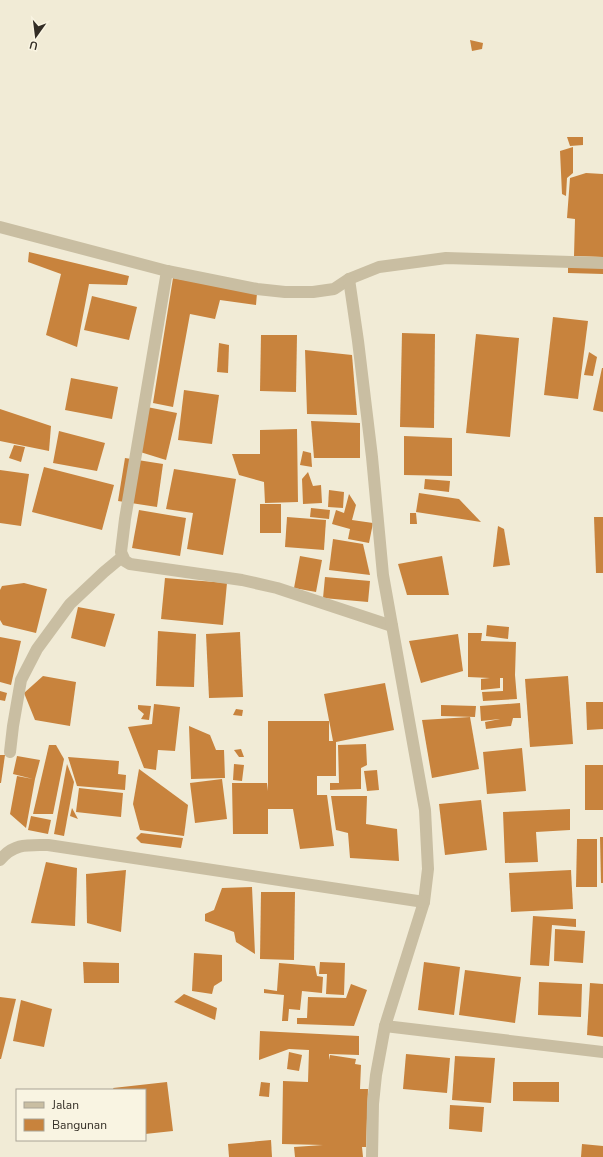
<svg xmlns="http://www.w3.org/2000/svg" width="603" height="1157" viewBox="0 0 603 1157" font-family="'Nunito Sans',sans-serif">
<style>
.building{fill:#c8833d}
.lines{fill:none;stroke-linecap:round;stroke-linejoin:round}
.street{stroke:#c9bea2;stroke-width:12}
</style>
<rect width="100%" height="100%" fill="#f1ebd6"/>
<!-- building -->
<g class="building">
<path d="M 470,40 L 483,43 L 482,49 L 472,51 Z"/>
<path d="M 567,137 L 583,137 L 583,145 L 570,146 Z"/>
<path d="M 573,147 L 573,173 L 567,178 L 566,196 L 562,194 L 560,151 Z"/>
<path d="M 586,173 L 603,174 L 603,257 L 574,256 L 575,219 L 567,218 L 570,178 Z"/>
<path d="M 29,252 L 129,276 L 127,285 L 89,284 L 77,347 L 46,335 L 61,274 L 28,262 Z"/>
<path d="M 568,265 L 603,266 L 603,274 L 568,273 Z"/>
<path d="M 173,278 L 257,293 L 256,305 L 220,300 L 215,319 L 190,314 L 173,407 L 153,403 Z"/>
<path d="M 92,296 L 137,307 L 129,340 L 84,330 Z"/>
<path d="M 553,317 L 588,321 L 578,399 L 544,395 Z"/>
<path d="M 402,333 L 435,334 L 434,428 L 400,427 Z"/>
<path d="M 476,334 L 519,338 L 510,437 L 466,433 Z"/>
<path d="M 261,335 L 297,335 L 296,392 L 260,391 Z"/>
<path d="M 219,343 L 229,345 L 228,373 L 217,372 Z"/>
<path d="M 305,350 L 352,355 L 357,415 L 307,414 Z"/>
<path d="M 589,352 L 597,357 L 593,376 L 584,375 Z"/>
<path d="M 602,368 L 603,368 L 603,412 L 593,410 Z"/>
<path d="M 71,378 L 118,387 L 112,419 L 65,410 Z"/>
<path d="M 184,390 L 219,395 L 212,444 L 178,440 Z"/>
<path d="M 147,407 L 177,413 L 166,460 L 137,451 Z"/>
<path d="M 0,409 L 51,426 L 49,451 L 0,441 Z"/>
<path d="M 311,421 L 360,423 L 360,458 L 314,458 Z"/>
<path d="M 297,429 L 298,502 L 265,503 L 264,482 L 239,475 L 232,454 L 260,454 L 260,430 Z"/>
<path d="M 59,431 L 105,443 L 97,471 L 53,463 Z"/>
<path d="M 404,436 L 452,438 L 452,476 L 404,475 Z"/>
<path d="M 14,445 L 25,447 L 21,462 L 9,458 Z"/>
<path d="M 303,451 L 311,453 L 312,467 L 300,465 Z"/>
<path d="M 125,458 L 163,464 L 157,507 L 118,501 Z"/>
<path d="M 44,467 L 114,485 L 102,530 L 32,512 Z"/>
<path d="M 174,469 L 236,479 L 223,555 L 187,549 L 193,513 L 166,509 Z"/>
<path d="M 0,470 L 29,474 L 21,526 L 0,523 Z"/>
<path d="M 308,472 L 313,486 L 321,485 L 322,503 L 303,504 L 302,479 Z"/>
<path d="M 425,479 L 450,481 L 449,492 L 424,489 Z"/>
<path d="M 329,490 L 344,492 L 343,508 L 328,507 Z"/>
<path d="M 419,493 L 459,499 L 481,522 L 416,512 Z"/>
<path d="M 349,494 L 356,505 L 352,520 L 373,523 L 369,543 L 348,539 L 350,529 L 332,524 L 336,510 L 344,513 Z"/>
<rect x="260" y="504" width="21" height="29"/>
<path d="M 311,508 L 330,510 L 329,519 L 310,517 Z"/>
<path d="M 139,510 L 186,518 L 180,556 L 132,548 Z"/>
<path d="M 410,513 L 416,513 L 417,524 L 410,524 Z"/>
<path d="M 287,517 L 326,520 L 324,550 L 285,547 Z"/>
<path d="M 594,517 L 603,517 L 603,573 L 596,573 Z"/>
<path d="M 498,526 L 504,529 L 510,565 L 493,567 Z"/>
<path d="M 333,539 L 363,544 L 370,575 L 329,570 Z"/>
<path d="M 300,556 L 322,560 L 316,592 L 294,588 Z"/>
<path d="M 442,556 L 449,595 L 407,595 L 398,564 Z"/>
<path d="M 325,577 L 370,581 L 368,602 L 323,598 Z"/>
<path d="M 165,578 L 227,583 L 223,625 L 161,619 Z"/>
<path d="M 24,583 L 47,589 L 36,633 L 3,625 L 0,620 L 0,590 L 2,586 Z"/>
<path d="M 78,607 L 115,614 L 105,647 L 71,638 Z"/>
<path d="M 487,625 L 509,627 L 508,639 L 486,636 Z"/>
<path d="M 158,631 L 196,634 L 194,687 L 156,686 Z"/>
<path d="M 240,632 L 243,697 L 209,698 L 206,634 Z"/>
<path d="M 468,633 L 482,633 L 481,641 L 516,642 L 515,675 L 517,699 L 483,701 L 482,692 L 503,691 L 503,678 L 500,678 L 500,688 L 481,690 L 481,679 L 490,678 L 468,677 Z"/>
<path d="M 458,634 L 463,671 L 421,683 L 409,641 Z"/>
<path d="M 0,637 L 21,641 L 11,685 L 0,682 Z"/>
<path d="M 43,676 L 76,682 L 70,726 L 35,720 L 24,693 Z"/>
<path d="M 568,676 L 573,744 L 530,747 L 525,679 Z"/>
<path d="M 385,683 L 394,730 L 336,742 L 336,776 L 317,776 L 317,795 L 327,795 L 334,846 L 300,849 L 293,809 L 268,809 L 268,834 L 233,834 L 232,783 L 267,783 L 268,791 L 268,721 L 329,721 L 329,741 L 333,741 L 324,694 Z"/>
<path d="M 0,691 L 7,693 L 5,701 L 0,700 Z"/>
<path d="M 586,702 L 603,702 L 603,729 L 587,730 Z"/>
<path d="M 520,703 L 521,718 L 513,718 L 511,726 L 486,729 L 485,722 L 500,719 L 481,721 L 480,706 Z"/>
<path d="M 154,704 L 180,707 L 175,751 L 158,750 L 156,770 L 144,768 L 128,727 L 152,724 Z"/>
<path d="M 138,705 L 151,706 L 149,720 L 141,719 L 144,714 L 138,709 Z"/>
<path d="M 441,705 L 476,706 L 475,717 L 441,716 Z"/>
<path d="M 236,709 L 243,710 L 242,716 L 233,715 Z"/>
<path d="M 470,717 L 479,769 L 432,778 L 422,720 Z"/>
<path d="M 189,726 L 210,735 L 216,750 L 224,750 L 225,778 L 191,779 Z"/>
<path d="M 366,744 L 367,765 L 361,768 L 361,789 L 330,790 L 330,783 L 339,783 L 338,745 Z"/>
<path d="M 49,745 L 56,745 L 64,759 L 53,814 L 33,814 Z"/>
<path d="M 522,748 L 526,791 L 487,794 L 483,752 Z"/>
<path d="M 241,749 L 244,757 L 239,757 L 234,750 Z"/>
<path d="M 0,755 L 5,755 L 1,783 L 0,783 Z"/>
<path d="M 17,756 L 40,760 L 35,779 L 26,828 L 10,814 L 17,776 L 33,779 L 13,774 Z"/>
<path d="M 68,757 L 119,761 L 118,774 L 126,775 L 125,790 L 77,786 Z"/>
<path d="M 67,764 L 74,782 L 64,836 L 54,834 Z"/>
<path d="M 234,764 L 244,765 L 242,781 L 233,780 Z"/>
<rect x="585" y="765" width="18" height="45"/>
<path d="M 139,769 L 188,805 L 184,836 L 140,830 L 133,804 Z"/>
<path d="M 377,770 L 379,790 L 367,791 L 364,771 Z"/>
<path d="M 222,779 L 227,819 L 195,823 L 190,783 Z"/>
<path d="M 79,788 L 123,793 L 121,817 L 76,812 Z"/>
<path d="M 331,796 L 367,796 L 366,824 L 397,829 L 399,861 L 350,858 L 348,833 L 336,830 Z"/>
<path d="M 481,800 L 487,850 L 445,855 L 439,804 Z"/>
<path d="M 72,808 L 78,819 L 70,816 Z"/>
<path d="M 570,809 L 570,830 L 536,832 L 538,862 L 505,863 L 503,812 Z"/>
<path d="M 31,816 L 51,820 L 48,834 L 28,830 Z"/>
<path d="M 141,833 L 183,838 L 181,848 L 141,843 L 136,838 Z"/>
<path d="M 600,837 L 603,837 L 603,883 L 601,883 Z"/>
<path d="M 577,839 L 597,839 L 597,887 L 576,887 Z"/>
<path d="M 46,862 L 77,868 L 75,926 L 31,923 Z"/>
<path d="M 126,870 L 121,932 L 87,923 L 86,874 Z"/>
<path d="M 571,870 L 573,909 L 511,912 L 509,873 Z"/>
<path d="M 252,887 L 255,954 L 236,942 L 234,932 L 205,921 L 205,914 L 214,910 L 222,888 Z"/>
<path d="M 261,892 L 295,892 L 294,960 L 260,959 Z"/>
<path d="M 533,916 L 576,919 L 576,927 L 552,925 L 549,966 L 530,965 Z"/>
<path d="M 555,929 L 585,931 L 583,963 L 554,961 Z"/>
<path d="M 194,953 L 222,955 L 222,981 L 214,986 L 212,994 L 192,991 Z"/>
<path d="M 83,962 L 119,963 L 119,983 L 84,983 Z"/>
<path d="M 320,962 L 345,963 L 344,995 L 326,994 L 327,974 L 319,974 Z"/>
<path d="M 424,962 L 460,967 L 454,1015 L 418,1010 Z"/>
<path d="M 279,963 L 315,966 L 317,976 L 323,977 L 322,993 L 302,991 L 300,1010 L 289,1009 L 288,1021 L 282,1021 L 284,995 L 264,993 L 264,989 L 277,991 Z"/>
<path d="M 465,970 L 521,977 L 515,1023 L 459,1015 Z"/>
<path d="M 539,982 L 582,984 L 581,1017 L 538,1015 Z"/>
<path d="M 590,983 L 603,984 L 603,1037 L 587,1035 Z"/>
<path d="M 351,984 L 367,990 L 354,1026 L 297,1024 L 297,1018 L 307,1018 L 308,997 L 346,998 Z"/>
<path d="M 184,994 L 217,1008 L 215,1020 L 174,1002 Z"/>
<path d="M 0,997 L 16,999 L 1,1059 L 0,1059 Z"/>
<path d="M 21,1000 L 52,1009 L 44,1047 L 13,1041 Z"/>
<path d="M 260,1031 L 359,1036 L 359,1055 L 329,1054 L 329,1060 L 330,1055 L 356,1059 L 355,1064 L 361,1065 L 360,1089 L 368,1089 L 366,1147 L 362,1147 L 363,1157 L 295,1157 L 294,1147 L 323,1145 L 282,1144 L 283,1081 L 308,1082 L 309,1050 L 289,1049 L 259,1060 Z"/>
<path d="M 289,1052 L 302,1055 L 299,1071 L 287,1069 Z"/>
<path d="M 406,1054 L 450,1058 L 447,1093 L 403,1089 Z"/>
<path d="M 455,1056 L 495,1058 L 491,1103 L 452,1100 Z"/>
<path d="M 167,1082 L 173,1131 L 145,1134 L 145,1090 L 114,1090 L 113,1088 Z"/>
<path d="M 261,1082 L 270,1083 L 269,1097 L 259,1096 Z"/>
<path d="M 513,1082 L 559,1082 L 559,1102 L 513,1101 Z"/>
<path d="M 450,1105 L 484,1107 L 482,1132 L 449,1129 Z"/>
<path d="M 271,1140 L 272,1157 L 229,1157 L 228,1144 Z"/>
<path d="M 582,1144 L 603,1146 L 603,1157 L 581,1157 Z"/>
</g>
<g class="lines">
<!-- street -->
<g class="street">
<path d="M 0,227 L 167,271 L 257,289 L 285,292 L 313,292 L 334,289 L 349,279 L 379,267 L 446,258 L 603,263"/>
<path d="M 167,271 L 125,519 L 121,552 L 125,561 L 130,564 L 242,580 L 277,588 L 392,626"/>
<path d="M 349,279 L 358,341 L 372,457 L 383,575 L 425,810 L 428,869 L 424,902 L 385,1026 L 603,1052"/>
<path d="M 10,752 L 13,726 L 21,680 L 37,649 L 70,604 L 104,572 L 122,557"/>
<path d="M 0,860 C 14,843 28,845 48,845 L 424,902"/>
<path d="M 372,1157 L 373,1104 L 376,1075 L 385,1026"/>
</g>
</g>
<!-- legend -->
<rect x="16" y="1089" width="130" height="52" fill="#f9f4e2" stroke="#aaa496"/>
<rect x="24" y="1102" width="20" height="6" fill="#c9bea2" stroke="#aaa496"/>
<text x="52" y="1109" font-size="12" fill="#332d25">Jalan</text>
<rect x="24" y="1119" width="20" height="12" fill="#c8833d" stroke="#aaa496"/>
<text x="52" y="1129" font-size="12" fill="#332d25">Bangunan</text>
<!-- north arrow -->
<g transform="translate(36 36) rotate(194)" stroke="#f9f4e2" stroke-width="3" paint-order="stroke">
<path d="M0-3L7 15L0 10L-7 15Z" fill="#332d25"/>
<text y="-6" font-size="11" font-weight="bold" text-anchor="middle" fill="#332d25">U</text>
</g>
</svg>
